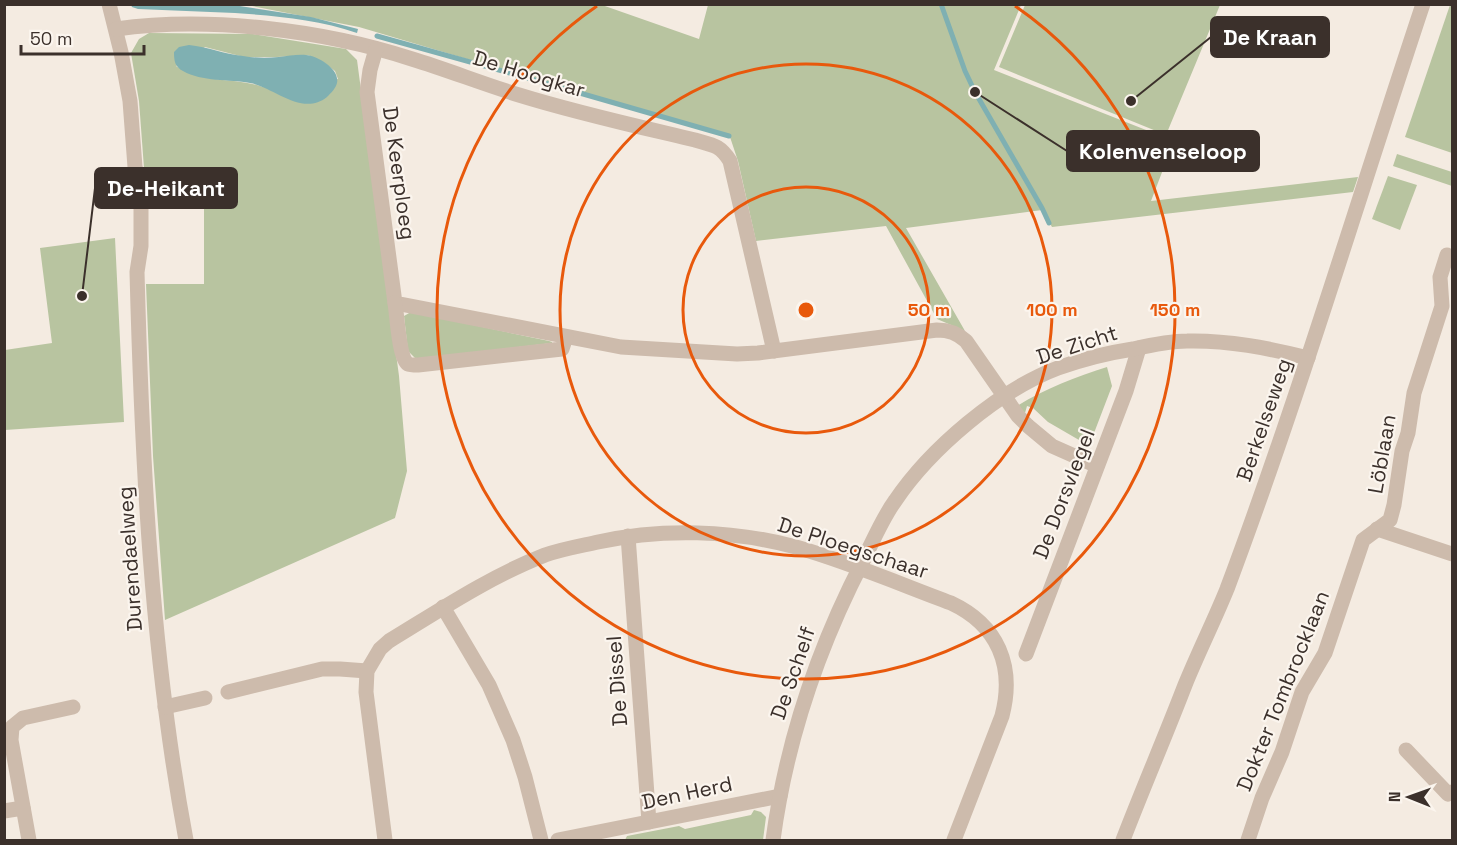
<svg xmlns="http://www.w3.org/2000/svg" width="1457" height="845" viewBox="0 0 1457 845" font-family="'Space Grotesk',sans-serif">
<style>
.green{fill:#b8c4a0;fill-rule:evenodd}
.water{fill:#7fb0b2}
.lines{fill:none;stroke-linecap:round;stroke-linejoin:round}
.stream{stroke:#7fb0b2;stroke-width:5}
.minor{stroke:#cdbbac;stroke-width:15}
.ring{fill:none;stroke:#e8590c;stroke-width:3}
.labels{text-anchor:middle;stroke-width:4.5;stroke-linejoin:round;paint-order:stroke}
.street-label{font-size:21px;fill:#3b302b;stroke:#fbf5ee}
.centre{fill:#e8590c;stroke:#fbf5ee;stroke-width:3}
.ring-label{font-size:18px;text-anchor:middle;font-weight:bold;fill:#e8590c;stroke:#fbf5ee;stroke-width:4.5;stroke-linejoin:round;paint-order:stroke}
.leader{fill:none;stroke:#3b302b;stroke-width:2}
.callout-dot{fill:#3b302b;stroke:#fbf5ee;stroke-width:2}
.callout{fill:#3b302b;stroke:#3b302b;stroke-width:2}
.callout-label{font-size:22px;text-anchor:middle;font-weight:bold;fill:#fff}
</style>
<rect width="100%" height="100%" fill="#f4ebe1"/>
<!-- green -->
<g class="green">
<path d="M 247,5 L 602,5 L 699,39 L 708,5 L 1021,5 L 994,70 L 1174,141 L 1151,201 L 1358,177 L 1353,192 L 1052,227 L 1042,210 L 906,228 L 965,331 L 937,319 L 886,226 L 756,241 L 738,161 L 730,137 L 359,27 Z"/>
<path d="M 1025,5 L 1025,4 L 1220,5 L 1166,135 L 999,67 Z"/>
<path d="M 1450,5 L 1452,5 L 1452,153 L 1405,137 Z"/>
<path d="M 149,33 L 253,34 L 346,49 L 357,60 L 399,376 L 407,471 L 395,518 L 165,620 L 153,456 L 146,284 L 204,284 L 204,170 L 144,168 L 139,101 L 131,53 L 139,39 ZM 205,47 L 244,57 L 277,57 L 308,55 L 323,62 L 335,71 L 338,79 L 263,87 C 235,77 202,84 176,66 Z"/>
<path d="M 1397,154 L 1452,172 L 1452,186 L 1393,166 Z"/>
<path d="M 1388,176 L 1417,185 L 1400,230 L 1372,219 Z"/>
<path d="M 115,238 L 124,422 L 5,430 L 5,350 L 52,343 L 40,248 Z"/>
<path d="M 411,312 L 549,341 L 552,342 L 552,343 L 416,359 L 408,351 L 404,316 Z"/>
<path d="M 1107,367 L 1112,386 L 1086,454 L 1082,453 L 1079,440 L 1048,422 L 1033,408 L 1027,406 L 1025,413 L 1017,406 C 1046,388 1076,377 1107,367 Z"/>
<path d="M 754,810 L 761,812 L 766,817 L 763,840 L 625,840 L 627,836 L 679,826 L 685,829 L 751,815 Z"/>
</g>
<!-- water -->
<g class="water">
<path d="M 131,5 L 233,5 L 311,17 L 358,29 L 357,33 C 317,19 276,16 235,13 C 202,12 170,10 138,9 L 132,7 Z"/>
<path d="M 189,45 C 208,47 224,54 243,56 C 255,58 267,58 279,57 C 288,56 298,54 306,55 C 318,56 340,69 337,83 C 336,88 331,93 327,97 C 302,117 274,87 250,83 C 229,79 202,82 183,71 C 175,67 174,61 174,52 L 179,47 Z"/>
</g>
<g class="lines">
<!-- stream -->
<g class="stream">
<path d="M 941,4 L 965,71 L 975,92 L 1042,208 L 1049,223"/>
<path d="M 377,36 L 538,81 L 729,136"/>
</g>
<!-- minor -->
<g class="minor">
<path d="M 109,4 L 121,52 L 130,101 L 135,167 L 141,189 L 141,246 L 137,272 C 142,462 151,653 186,840"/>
<path d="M 116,29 C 209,16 323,30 412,59 C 448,70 483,84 519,95 C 577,113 636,126 695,140 C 713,145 720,145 730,161 L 774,351"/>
<path d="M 376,49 L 370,70 L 367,92 L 395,303 L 621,347 L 737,354 L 758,353 L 937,330 C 949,330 957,333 966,341 L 1018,416 L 1028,426 L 1052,446 L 1097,466"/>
<path d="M 395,303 C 397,315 399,358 408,364 C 410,365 415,365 418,365 L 562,349 L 566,337"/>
<path d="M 1377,529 L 1452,554"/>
<path d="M 628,536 L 649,822"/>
<path d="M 443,607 L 489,685 L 513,740 L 525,777 L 541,840"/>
<path d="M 1026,654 L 1126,391 L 1139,348"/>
<path d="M 228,692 L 322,669 L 340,669 L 367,671"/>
<path d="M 165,707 L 205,698"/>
<path d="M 1406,750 L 1448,794 L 1452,792"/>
<path d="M 4,811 L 23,808"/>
<path d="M 29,840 L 11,740 L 12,727 L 23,718 L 73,707"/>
<path d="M 385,840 L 366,692 L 367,671 L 380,649 L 389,641 C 440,610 489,577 545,555 C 562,549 580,546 598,542 C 662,528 733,530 796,547 C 849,562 900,584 951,603 C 998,625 1015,666 1002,716 L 954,840"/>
<path d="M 558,840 L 780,796"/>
<path d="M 773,840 C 786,743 818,648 863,561 C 873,541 882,519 895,501 C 930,449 999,390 1058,368 C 1083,359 1107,353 1133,349 C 1151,345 1169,341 1187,341 C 1228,340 1268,348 1308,358"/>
<path d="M 1123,840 C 1143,788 1165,737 1185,685 C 1198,653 1214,621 1227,589 C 1299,397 1358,199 1423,4"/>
<path d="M 1248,840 L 1262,798 L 1282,752 L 1302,692 L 1325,653 L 1363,540 L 1390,520 L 1394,505 L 1402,451 L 1408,433 L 1414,393 L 1442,306 L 1440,277 L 1447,255"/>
</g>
</g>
<!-- distance rings -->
<g class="ring">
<circle cx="806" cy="310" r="123"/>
<circle cx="806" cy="310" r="246"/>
<path d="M1015 6A369 369 0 1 1 597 6"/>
</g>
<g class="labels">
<!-- street labels -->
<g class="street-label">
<text transform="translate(529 74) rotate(17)" y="7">De Hoogkar</text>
<text transform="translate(399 173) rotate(82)" y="7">De Keerploeg</text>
<text transform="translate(1077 345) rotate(-18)" y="7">De Zicht</text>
<text transform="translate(1264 420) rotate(-71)" y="7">Berkelseweg</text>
<text transform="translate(1382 454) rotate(-80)" y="7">Löblaan</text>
<text transform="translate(1064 494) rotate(-69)" y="7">De Dorsvlegel</text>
<text transform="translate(853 548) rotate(18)" y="7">De Ploegschaar</text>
<text transform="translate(130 559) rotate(-94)" y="7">Durendaelweg</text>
<text transform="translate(793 673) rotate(-71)" y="7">De Schelf</text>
<text transform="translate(617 681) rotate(-94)" y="7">De Dissel</text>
<text transform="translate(1283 691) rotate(-68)" y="7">Dokter Tombrocklaan</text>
<text transform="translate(687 793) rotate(-12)" y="7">Den Herd</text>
</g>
</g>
<circle cx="806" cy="310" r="9" class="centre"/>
<g class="ring-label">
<text x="929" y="316">50 m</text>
<text x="1052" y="316">100 m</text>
<text x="1175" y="316">150 m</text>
</g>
<!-- callouts -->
<path class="leader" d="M1131 101L1211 37M975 92L1067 151M82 296L95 188"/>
<g class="callout-dot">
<circle cx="1131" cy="101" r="6"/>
<circle cx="975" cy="92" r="6"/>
<circle cx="82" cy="296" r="6"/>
</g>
<g class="callout">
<rect x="1211" y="17" width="118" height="40" rx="6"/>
<rect x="1067" y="131" width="192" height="40" rx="6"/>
<rect x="95" y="168" width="142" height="40" rx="6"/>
</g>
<g class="callout-label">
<text x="1270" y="45">De Kraan</text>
<text x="1163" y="159">Kolenvenseloop</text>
<text x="166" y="196">De-Heikant</text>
</g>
<!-- border -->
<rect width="1457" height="845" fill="none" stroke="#3b302b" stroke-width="12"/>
<!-- north arrow -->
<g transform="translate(1409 797) rotate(271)" stroke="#fbf5ee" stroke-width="4.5" paint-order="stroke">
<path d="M0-4.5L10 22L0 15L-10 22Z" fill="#3b302b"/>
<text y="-9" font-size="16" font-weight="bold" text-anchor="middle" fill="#3b302b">N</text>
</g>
<!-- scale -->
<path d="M21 45v9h123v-9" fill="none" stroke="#3b302b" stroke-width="3"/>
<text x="30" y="45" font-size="18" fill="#3b302b" stroke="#fbf5ee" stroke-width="4.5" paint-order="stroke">50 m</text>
</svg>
